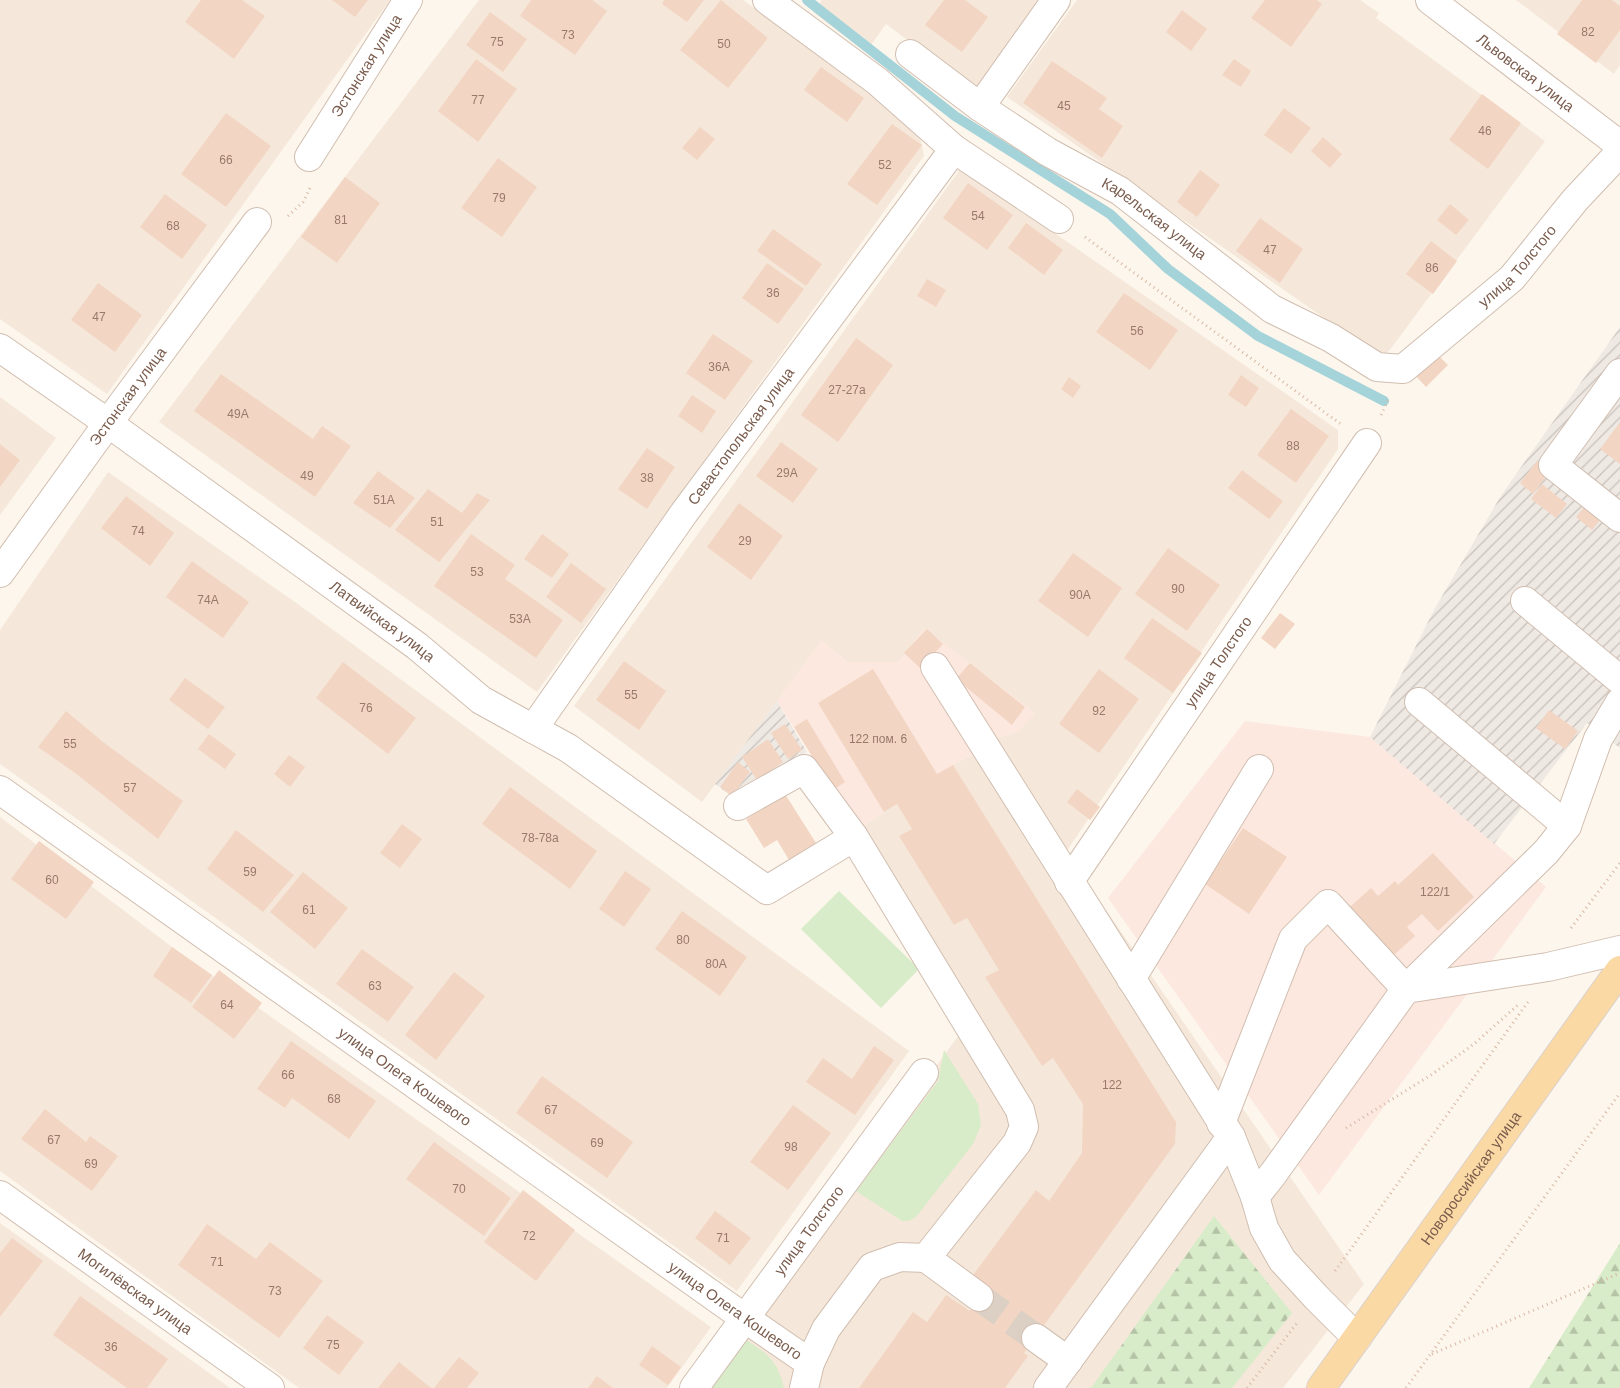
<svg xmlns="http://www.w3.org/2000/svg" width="1620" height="1388" viewBox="0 0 1620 1388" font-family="Arial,sans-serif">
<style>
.residential{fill:#f5e8da}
.commercial{fill:#fde8e0}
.industrial{fill:url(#industrial-furrows)}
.forest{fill:url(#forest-firs)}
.park{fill:#d8ecc9}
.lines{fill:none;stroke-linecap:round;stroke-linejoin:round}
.stream{stroke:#a5d3da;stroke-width:10}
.building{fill:#f3d5c3}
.minor-tunnel{stroke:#dcd0c4;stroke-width:28;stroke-dasharray:28 14;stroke-linecap:butt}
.minor-casing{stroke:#d1beb0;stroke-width:30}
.major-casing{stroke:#dad1cd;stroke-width:30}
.path{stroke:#d9b8a5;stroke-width:3;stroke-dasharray:1 4;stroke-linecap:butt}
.minor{stroke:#fff;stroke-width:28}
.major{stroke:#fbd9a5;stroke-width:28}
.labels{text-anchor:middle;stroke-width:4.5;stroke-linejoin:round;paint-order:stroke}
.number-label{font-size:12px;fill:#987a6a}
.street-label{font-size:15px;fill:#7a5c4d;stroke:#fffaf3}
</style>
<defs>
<pattern id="industrial-furrows" width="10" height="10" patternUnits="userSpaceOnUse" patternTransform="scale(1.25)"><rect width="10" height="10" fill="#efe9e4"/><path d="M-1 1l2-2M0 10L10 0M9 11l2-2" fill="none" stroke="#c7c0bb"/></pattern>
<pattern id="forest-firs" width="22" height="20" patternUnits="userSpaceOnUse" patternTransform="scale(1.25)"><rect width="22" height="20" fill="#d8ecc9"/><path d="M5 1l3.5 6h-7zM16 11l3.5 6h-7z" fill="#b4c2a5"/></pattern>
</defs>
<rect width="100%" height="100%" fill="#fdf6ec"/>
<!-- residential -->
<g class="residential">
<path d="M 0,0 L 390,0 L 107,394 L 0,319 Z"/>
<path d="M 479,0 L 743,0 L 918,127 L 924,156 L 537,692 L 159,422 Z"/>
<path d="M 822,0 L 1040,0 L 974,90 L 886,24 L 866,52 L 813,12 Z"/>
<path d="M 1077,0 L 1360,0 L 1379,13 L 1376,18 L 1545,141 L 1383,359 L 1007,97 Z"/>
<path d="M 1516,0 L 1620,0 L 1620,65 L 1614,74 Z"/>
<path d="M 961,168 L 1338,430 L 1338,449 L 1066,852 L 1364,1284 L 1283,1388 L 701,1388 L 972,1017 L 858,829 L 897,804 L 894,800 L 953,765 L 986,747 L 996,739 L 1019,731 L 924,629 L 899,662 L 847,662 L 822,641 L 702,802 L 574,706 Z"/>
<path d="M 0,397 L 56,438 L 0,515 Z"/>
<path d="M 108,472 L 295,602 L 909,1051 L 737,1291 L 0,764 L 0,630 Z"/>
<path d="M 0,817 L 172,947 L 711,1327 L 667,1388 L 299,1388 L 0,1171 Z"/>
<path d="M 0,1223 L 230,1388 L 0,1388 Z"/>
</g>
<!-- commercial -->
<g class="commercial">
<path d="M 924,628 L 1035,713 L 1019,731 L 996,739 L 986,747 L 953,765 L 895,800 L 897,804 L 858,829 L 777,701 L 822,641 L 847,662 L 899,662 Z"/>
<path d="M 1245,721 L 1370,737 L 1546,887 L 1319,1195 L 1108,898 Z"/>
</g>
<!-- industrial -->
<g class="industrial">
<path d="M 1620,327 L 1620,748 L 1587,723 L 1494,844 L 1370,737 L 1435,608 L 1502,494 Z"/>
<path d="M 777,701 L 807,752 L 735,799 L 715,784 Z"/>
</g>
<!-- forest -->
<g class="forest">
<path d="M 1214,1216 L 1292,1313 L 1232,1388 L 1091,1388 Z"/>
<path d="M 1620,1243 L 1620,1388 L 1529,1388 Z"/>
</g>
<!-- park -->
<g class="park">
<path d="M 839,891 L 919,969 L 881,1008 L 801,929 Z"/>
<path d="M 944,1050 L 978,1104 L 981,1125 L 973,1144 L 916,1217 L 909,1221 L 902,1221 L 856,1191 L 938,1081 Z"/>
<path d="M 744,1338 C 767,1355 777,1358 784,1388 L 707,1388 Z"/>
</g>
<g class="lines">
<!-- stream -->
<path class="stream" d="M 807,0 L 955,116 L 1110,214 L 1168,269 L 1258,336 L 1384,401"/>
</g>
<!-- building -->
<g class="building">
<path d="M 201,0 L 242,0 L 265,16 L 234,59 L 185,22 Z"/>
<path d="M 332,0 L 368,0 L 355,17 Z"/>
<path d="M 531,0 L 592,0 L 607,11 L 575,55 L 520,16 Z"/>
<path d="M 664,0 L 704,0 L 687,22 L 662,4 Z"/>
<path d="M 721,0 L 768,38 L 728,88 L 680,50 Z"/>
<path d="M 944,0 L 965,0 L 988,17 L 962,52 L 925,25 Z"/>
<path d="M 1265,0 L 1317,0 L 1322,4 L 1291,47 L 1251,18 Z"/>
<path d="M 1582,0 L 1612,0 L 1620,6 L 1620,30 L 1596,63 L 1557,34 Z"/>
<path d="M 1182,10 L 1207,29 L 1191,51 L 1166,32 Z"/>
<path d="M 490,12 L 527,39 L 503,72 L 466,45 Z"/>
<path d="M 476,59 L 517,89 L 478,142 L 438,111 Z"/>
<path d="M 1234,59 L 1251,71 L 1241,87 L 1222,75 Z"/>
<path d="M 1052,61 L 1107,98 L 1099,109 L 1123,126 L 1102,158 L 1023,103 Z"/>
<path d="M 821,67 L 864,98 L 847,122 L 804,90 Z"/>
<path d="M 1482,94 L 1521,123 L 1488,169 L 1449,140 Z"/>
<path d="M 1284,108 L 1311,128 L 1291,154 L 1264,135 Z"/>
<path d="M 226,113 L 271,146 L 226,207 L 181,174 Z"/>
<path d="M 892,124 L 922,145 L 877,205 L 847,184 Z"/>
<path d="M 700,127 L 715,139 L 697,160 L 682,148 Z"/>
<path d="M 1323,137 L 1342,154 L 1330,168 L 1311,151 Z"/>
<path d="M 498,158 L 537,187 L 502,237 L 461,208 Z"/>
<path d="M 1200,170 L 1220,185 L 1197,217 L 1177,202 Z"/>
<path d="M 345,177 L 380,203 L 337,263 L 301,237 Z"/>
<path d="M 968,183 L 1013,215 L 987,250 L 943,218 Z"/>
<path d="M 165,194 L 207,225 L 182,259 L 140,227 Z"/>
<path d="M 1450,204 L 1469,220 L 1456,235 L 1437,220 Z"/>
<path d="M 1260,218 L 1303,249 L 1280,283 L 1236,251 Z"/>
<path d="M 1026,223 L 1063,250 L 1044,275 L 1008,248 Z"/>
<path d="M 773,229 L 822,264 L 806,286 L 757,251 Z"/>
<path d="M 1431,241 L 1457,261 L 1433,294 L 1406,274 Z"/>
<path d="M 767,263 L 804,289 L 778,324 L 742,298 Z"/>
<path d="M 927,279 L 946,290 L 936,307 L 917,296 Z"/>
<path d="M 98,283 L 142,315 L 115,352 L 71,320 Z"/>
<path d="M 1124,293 L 1178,330 L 1150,370 L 1096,332 Z"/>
<path d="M 713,334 L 753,361 L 725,400 L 686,373 Z"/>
<path d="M 856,338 L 893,365 L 838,442 L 801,415 Z"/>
<path d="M 1435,352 L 1448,365 L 1426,387 L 1414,374 Z"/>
<path d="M 221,374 L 313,439 L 322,426 L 351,446 L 315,497 L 194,411 Z"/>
<path d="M 1241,375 L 1259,388 L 1246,407 L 1228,395 Z"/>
<path d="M 1069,377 L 1081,386 L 1073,398 L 1061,389 Z"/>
<path d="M 692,395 L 716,411 L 702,433 L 678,416 Z"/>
<path d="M 1291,409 L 1329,436 L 1296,483 L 1257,455 Z"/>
<path d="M 1620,422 L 1620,464 L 1600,449 Z"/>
<path d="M 781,442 L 818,469 L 793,503 L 756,476 Z"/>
<path d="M 0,444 L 20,460 L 0,487 Z"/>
<path d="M 647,448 L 675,467 L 647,509 L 618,489 Z"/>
<path d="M 1537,461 L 1550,471 L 1533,494 L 1520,483 Z"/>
<path d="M 1242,470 L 1283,501 L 1269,519 L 1228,488 Z"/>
<path d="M 378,471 L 415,498 L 390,528 L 353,503 Z"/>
<path d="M 1542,484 L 1567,504 L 1556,518 L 1531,499 Z"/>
<path d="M 428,489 L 462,513 L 477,493 L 490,500 L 439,562 L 395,530 Z"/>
<path d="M 126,496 L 174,533 L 150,566 L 101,528 Z"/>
<path d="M 739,503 L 783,536 L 751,580 L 707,547 Z"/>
<path d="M 1584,507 L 1600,520 L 1592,530 L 1576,517 Z"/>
<path d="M 471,534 L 515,565 L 505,579 L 563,620 L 536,658 L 434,586 Z"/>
<path d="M 542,534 L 569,554 L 552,578 L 524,559 Z"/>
<path d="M 1168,548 L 1220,585 L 1187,631 L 1135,594 Z"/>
<path d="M 1073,553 L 1122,588 L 1088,637 L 1038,601 Z"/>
<path d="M 192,561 L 249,602 L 223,638 L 166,597 Z"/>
<path d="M 571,563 L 606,589 L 581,623 L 546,597 Z"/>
<path d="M 1280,613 L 1295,624 L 1275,649 L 1261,638 Z"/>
<path d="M 1152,618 L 1202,653 L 1173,693 L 1124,658 Z"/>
<path d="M 927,629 L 943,644 L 920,668 L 904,653 Z"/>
<path d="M 624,661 L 666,691 L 639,730 L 596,700 Z"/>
<path d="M 343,662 L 416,718 L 388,754 L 316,698 Z"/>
<path d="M 970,663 L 1025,707 L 1012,725 L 956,679 Z"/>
<path d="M 873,669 L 937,774 L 953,765 L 1176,1122 L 1175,1144 L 1024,1353 L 1028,1356 L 1005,1388 L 859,1388 L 913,1312 L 927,1322 L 946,1295 L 970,1311 L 987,1286 L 973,1275 L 1036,1190 L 1049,1201 L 1082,1153 L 1083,1104 L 1053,1058 L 1042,1066 L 985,977 L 999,970 L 967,918 L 954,925 L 899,836 L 912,829 L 897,804 L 884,812 L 818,703 Z"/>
<path d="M 1099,669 L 1139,699 L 1099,753 L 1059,724 Z"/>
<path d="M 185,678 L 225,707 L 208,729 L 169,700 Z"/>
<path d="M 1549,710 L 1578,731 L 1565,749 L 1536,728 Z"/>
<path d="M 66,711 L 103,742 L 183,801 L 158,839 L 78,775 L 38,747 Z"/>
<path d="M 807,719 L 845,782 L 833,790 L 794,727 Z"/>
<path d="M 785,724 L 802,750 L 788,759 L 771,733 Z"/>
<path d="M 209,734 L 236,754 L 225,769 L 198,749 Z"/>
<path d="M 768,739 L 783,762 L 757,780 L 742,757 Z"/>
<path d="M 289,755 L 305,767 L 290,787 L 274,774 Z"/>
<path d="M 738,762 L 750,772 L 732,796 L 720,787 Z"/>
<path d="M 510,787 L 597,851 L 570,889 L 482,824 Z"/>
<path d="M 1077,789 L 1100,807 L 1090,820 L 1067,802 Z"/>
<path d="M 785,794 L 816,843 L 789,860 L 777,840 L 764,848 L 746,819 Z"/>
<path d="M 402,824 L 422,839 L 400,868 L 380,853 Z"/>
<path d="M 1243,828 L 1287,857 L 1249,914 L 1205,884 Z"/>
<path d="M 236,830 L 294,875 L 263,912 L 207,869 Z"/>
<path d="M 39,841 L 94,882 L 66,919 L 11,879 Z"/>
<path d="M 1433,853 L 1474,897 L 1438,931 L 1422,914 L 1407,927 L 1415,936 L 1386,962 L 1342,914 L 1371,888 L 1378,896 L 1395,881 L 1398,885 Z"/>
<path d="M 625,871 L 651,889 L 624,927 L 599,909 Z"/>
<path d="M 303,872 L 348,908 L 315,949 L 270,912 Z"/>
<path d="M 682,911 L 747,957 L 720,996 L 655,949 Z"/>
<path d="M 172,947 L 212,975 L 191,1003 L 153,976 Z"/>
<path d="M 362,949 L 414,987 L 388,1022 L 336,984 Z"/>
<path d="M 219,970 L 262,1003 L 234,1039 L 192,1007 Z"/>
<path d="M 454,972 L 485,996 L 436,1060 L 405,1035 Z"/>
<path d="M 291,1041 L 376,1101 L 349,1139 L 292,1098 L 285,1108 L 257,1089 Z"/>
<path d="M 874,1046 L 894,1060 L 855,1115 L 806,1082 L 823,1058 L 852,1079 Z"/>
<path d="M 542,1076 L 633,1142 L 607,1178 L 516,1113 Z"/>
<path d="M 793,1105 L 831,1133 L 788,1190 L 750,1162 Z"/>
<path d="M 45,1109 L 86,1142 L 90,1136 L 118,1156 L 92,1191 L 21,1139 Z"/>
<path d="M 434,1142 L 511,1198 L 484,1236 L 406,1179 Z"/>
<path d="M 523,1190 L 575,1230 L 536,1281 L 484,1242 Z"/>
<path d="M 715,1211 L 751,1238 L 730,1265 L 695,1238 Z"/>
<path d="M 207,1224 L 256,1259 L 270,1242 L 323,1281 L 279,1338 L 178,1265 Z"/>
<path d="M 12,1238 L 43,1261 L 0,1317 L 0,1253 Z"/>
<path d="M 80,1296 L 168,1359 L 147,1388 L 127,1388 L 53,1335 Z"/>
<path d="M 327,1315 L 364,1342 L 339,1375 L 303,1348 Z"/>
<path d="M 652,1346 L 681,1367 L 668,1385 L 639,1365 Z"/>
<path d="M 459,1357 L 479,1373 L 467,1388 L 434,1388 Z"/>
<path d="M 399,1362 L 431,1388 L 378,1388 Z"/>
<path d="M 597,1376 L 613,1388 L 588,1388 Z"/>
</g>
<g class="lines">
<!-- minor-tunnel -->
<path class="minor-tunnel" d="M 979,1297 L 1036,1338"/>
<!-- minor casing -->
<g class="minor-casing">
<g id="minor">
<path d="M 767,0 L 877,81 L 954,149 L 1059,219"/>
<path id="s1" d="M 1430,0 L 1620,145"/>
<path id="s2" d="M 910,54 L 980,107 L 1048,152 L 1120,191 L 1272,309 L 1331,338 L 1377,367 L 1403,369 L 1512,278 L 1575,200 L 1620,152"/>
<path d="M 980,107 L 1056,0"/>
<path id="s3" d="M 309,157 L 408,0"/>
<path id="s4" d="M 0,348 L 108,423 L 417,646 L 481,700 L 568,748 L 767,890 L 854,837 L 1020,1110 L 1024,1127 L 1017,1143 L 926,1258 L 900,1257 L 872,1267 L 826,1329 L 810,1363 L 804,1388"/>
<path d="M 1620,373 L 1553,465 L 1620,518"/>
<path id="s5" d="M 0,573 L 108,423 L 257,222"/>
<path d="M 1525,601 L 1620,680"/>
<path d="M 935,667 L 1231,1137 L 1255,1197 L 1264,1228 L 1282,1260 L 1316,1297 L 1357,1338"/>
<path d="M 1419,702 L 1567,826"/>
<path id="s6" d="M 533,729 L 684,513 L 954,149"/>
<path id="s7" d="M 0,790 L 746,1319 L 810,1363"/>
<path d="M 738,806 L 804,769 L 854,837"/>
<path id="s8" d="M 1069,882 L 1367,443"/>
<path d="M 1131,979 L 1259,769"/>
<path d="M 1221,1123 L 1293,939 L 1328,904 L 1406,989 L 1546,852 L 1567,826 L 1598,739 L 1620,702"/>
<path id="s9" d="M 0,1195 L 270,1388"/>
<path d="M 1255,1197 L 1273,1174 L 1406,989 L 1548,967 L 1620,950"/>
<path d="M 926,1258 L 979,1297"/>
<path d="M 1036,1338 L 1068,1361"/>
<path id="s10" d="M 694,1388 L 924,1073"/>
<path d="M 1048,1388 L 1231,1137"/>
</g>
</g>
<!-- major casing -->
<g class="major-casing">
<g id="major">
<path id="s11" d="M 1321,1388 L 1620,970"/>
</g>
</g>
<!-- path -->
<g class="path">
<path d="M 288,216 L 303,202 L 310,188"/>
<path d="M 1085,237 L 1342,425"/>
<path d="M 1381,415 L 1389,398"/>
<path d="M 1571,928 L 1620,863"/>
<path d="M 1346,1128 L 1431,1075 L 1474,1044 L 1519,1004"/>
<path d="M 1335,1271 L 1528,1002"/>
<path d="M 1432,1354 L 1620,1273"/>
<path d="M 1247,1388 L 1297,1323"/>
<path d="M 1406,1388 L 1620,1093"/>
</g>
<!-- minor -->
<use href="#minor" class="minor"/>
<!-- major -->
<use href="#major" class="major"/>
</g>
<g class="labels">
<!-- number labels -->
<g class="number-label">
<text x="1588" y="36">82</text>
<text x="568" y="39">73</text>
<text x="497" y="46">75</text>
<text x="724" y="48">50</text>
<text x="478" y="104">77</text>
<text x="1064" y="110">45</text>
<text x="1485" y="135">46</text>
<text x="226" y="164">66</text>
<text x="885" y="169">52</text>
<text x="499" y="202">79</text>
<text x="978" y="220">54</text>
<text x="341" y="224">81</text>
<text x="173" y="230">68</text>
<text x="1270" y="254">47</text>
<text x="1432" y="272">86</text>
<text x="773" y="297">36</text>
<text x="99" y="321">47</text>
<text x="1137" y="335">56</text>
<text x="719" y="371">36А</text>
<text x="847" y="394">27-27а</text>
<text x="238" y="418">49А</text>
<text x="1293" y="450">88</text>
<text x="787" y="477">29А</text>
<text x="307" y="480">49</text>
<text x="647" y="482">38</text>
<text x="384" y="504">51А</text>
<text x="437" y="526">51</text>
<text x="138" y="535">74</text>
<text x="745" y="545">29</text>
<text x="477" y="576">53</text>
<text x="1178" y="593">90</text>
<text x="1080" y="599">90А</text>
<text x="208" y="604">74А</text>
<text x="520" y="623">53А</text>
<text x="631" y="699">55</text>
<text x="366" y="712">76</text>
<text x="1099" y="715">92</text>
<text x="878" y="743">122 пом. 6</text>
<text x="70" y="748">55</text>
<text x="130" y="792">57</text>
<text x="540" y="842">78-78а</text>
<text x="250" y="876">59</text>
<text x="52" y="884">60</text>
<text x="1435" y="896">122/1</text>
<text x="309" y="914">61</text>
<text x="683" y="944">80</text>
<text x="716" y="968">80А</text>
<text x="375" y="990">63</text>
<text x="227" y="1009">64</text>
<text x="288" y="1079">66</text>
<text x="1112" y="1089">122</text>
<text x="334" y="1103">68</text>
<text x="551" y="1114">67</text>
<text x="54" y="1144">67</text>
<text x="597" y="1147">69</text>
<text x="791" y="1151">98</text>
<text x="91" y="1168">69</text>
<text x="459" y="1193">70</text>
<text x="529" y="1240">72</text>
<text x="723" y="1242">71</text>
<text x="217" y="1266">71</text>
<text x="275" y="1295">73</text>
<text x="333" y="1349">75</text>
<text x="111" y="1351">36</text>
</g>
<!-- street labels -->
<g class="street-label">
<text dy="5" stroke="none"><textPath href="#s3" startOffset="108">Эстонская улица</textPath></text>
<text dy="5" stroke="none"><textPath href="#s1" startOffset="120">Львовская улица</textPath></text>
<text dy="5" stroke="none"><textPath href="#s2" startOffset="295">Карельская улица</textPath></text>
<text dy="5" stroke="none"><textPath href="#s2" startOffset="744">улица Толстого</textPath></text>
<text dy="5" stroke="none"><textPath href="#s5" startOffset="218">Эстонская улица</textPath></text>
<text dy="5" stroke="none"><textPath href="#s6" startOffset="359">Севастопольская улица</textPath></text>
<text dy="5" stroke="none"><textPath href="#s4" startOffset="470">Латвийская улица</textPath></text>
<text dy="5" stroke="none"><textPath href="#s8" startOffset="266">улица Толстого</textPath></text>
<text dy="5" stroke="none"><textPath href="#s7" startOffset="496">улица Олега Кошевого</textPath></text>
<text dy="5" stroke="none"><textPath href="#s11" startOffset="258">Новороссийская улица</textPath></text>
<text dy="5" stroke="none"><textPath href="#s10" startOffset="195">улица Толстого</textPath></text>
<text dy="5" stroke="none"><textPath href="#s9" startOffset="166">Могилёвская улица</textPath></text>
<text dy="5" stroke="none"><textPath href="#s7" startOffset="901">улица Олега Кошевого</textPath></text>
</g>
</g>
</svg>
